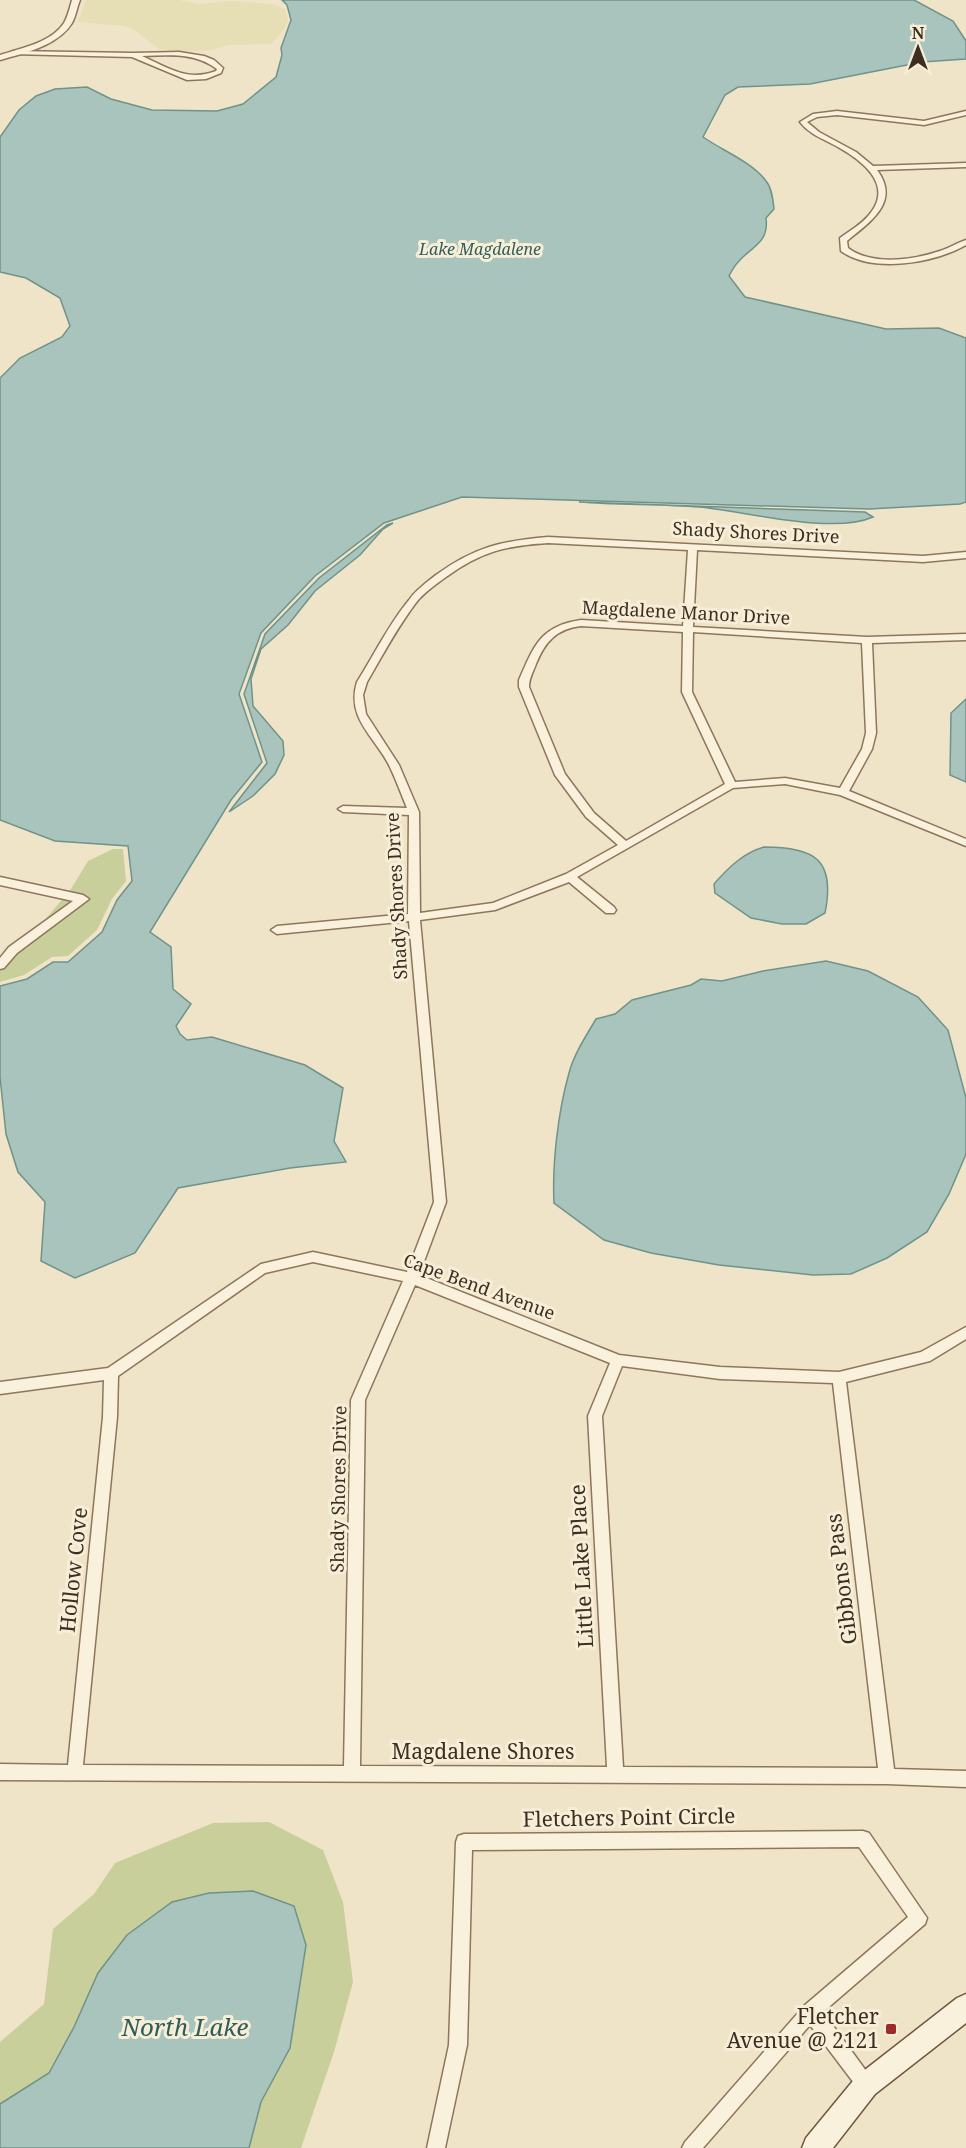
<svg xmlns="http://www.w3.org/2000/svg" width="966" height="2148" viewBox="0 0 966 2148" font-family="'Noto Serif',serif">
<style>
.farmland{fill:#e6deb5}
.green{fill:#c9cf9b}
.water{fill:#a9c4bc;stroke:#6f938a;stroke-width:1.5}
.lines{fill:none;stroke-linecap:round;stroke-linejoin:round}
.minor-casing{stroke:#8d765c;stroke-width:3}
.tertiary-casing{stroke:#8d765c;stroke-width:3}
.secondary-casing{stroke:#6f573f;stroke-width:3}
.minor{fill:#faf1dc;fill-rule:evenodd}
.tertiary{fill:#faf1dc;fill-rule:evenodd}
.secondary{fill:#faf1dc;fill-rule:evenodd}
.poi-dot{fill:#9e2a2b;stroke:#f7eed8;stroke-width:2}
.labels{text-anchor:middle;stroke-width:6;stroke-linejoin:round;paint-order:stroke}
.far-water-label{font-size:16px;font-style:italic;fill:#2f5d5a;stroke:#f7eed8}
.street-label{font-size:18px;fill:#3d2e20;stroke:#f7eed8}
.near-street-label{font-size:21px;fill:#3d2e20;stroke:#f7eed8}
.near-poi-label{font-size:21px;fill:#3d2e20;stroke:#f7eed8;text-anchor:end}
.near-water-label{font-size:24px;font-style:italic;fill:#2f5d5a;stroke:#f7eed8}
</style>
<rect width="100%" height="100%" fill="#f0e4c8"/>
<!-- farmland -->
<path class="farmland" d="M 86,0 L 179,0 L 199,4 L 231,1 L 272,4 L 285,9 L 288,20 L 285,28 L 271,44 L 229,45 L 211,50 L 185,52 L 159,49 L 137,32 L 125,26 L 78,22 Z"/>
<!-- green -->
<g class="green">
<path d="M 113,849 L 123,849 L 126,881 L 112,899 L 97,930 L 68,956 L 52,957 L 24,975 L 0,982 L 0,964 L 38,928 L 71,889 L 88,861 Z"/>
<path d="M 269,1822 L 323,1850 L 343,1902 L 353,1982 L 334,2052 L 301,2148 L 0,2148 L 0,2042 L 44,2004 L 53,1929 L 94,1894 L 115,1863 L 213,1823 Z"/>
</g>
<!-- water -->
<g class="water">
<path d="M 282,0 L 914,0 L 953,21 L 966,41 L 966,59 L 922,62 L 810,84 L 738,87 L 725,95 L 703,137 C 723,151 752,162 766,181 C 772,188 773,200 774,209 L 766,218 C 769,242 754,245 740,260 C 736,264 732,270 729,276 L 745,297 L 886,329 L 939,328 L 966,338 L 966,502 L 960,504 L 869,509 L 462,497 L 384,523 L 315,576 L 261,633 L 239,694 L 262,762 L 231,800 L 150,932 L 171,947 L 173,989 L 191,1004 L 176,1026 L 180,1034 L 187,1040 L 212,1037 L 305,1065 L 343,1088 L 334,1141 L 346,1162 L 290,1168 L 178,1188 L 135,1253 L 75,1278 L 41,1261 L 45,1202 L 18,1172 L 6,1134 L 0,1077 L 0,986 L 27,979 L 53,962 L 68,962 L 102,932 L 117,900 L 132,881 L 128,846 L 55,841 L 0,820 L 0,378 L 20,358 L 62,337 L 70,326 L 60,298 L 26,278 L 0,272 L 0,137 L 19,110 L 36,96 L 55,89 L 87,87 L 111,99 L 152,110 L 217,111 L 243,104 L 276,77 L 282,55 L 281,48 L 291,20 L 287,5 Z"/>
<path d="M 579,502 L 865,512 L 873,517 C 833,535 744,511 699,507 C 659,504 619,505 579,502 Z"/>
<path d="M 393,523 L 383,529 L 360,555 L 315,591 L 288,625 L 261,649 L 251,679 L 253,706 L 283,741 L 284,755 L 275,774 L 253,796 L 229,812 L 267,763 L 244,694 L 265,634 L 319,578 L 387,525 Z"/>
<path d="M 966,699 L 966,782 L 950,775 L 951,713 Z"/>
<path d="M 764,847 C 814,847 836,859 825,913 L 806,924 L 782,924 L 751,918 L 715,893 L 714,884 C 728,868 743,853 764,847 Z"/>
<path d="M 826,961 L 868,971 L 918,997 L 948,1030 L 966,1098 L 966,1154 L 949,1194 L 927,1232 L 887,1258 L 851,1274 L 813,1275 L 719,1265 L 651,1253 L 604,1240 L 554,1203 C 552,1164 558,1112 569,1073 C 574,1054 586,1036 596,1019 L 615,1014 L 632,1000 L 691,985 L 701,979 L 722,981 L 763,971 Z"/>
<path d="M 253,1891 L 294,1906 L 306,1945 L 290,2048 L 261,2102 L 249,2148 L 0,2148 L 0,2104 L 49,2073 L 74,2027 L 98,1973 L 127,1935 L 172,1902 L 209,1893 Z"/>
</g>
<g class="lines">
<!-- minor casing -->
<g class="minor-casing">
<g id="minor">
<path d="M 13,51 L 133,53 L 179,52 L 204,56 L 214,60 L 223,68 L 221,73 L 206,79 L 187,80 L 132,57 L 11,54 L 10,53 ZM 142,56 C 168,55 195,52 217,69 L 216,71 C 187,82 169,68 142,56 Z"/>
<path d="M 837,111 L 924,121 L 966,111 L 966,115 L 924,125 L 837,115 L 817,117 L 807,122 L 819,132 L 856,152 L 873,166 L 966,163 L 966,167 L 877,170 C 901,202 870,222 847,241 L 848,248 C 872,266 913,260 940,251 C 949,248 957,243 966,240 L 966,245 C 934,263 873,274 841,251 L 840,238 C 851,230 864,223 872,211 C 892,183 861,160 838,147 C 824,139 810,135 800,122 L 813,114 Z"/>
<path d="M 548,537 L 923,556 L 966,552 L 966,558 L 923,562 L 697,550 L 693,627 L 867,637 L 966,634 L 966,640 L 872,643 L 876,733 L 872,749 L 849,791 L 966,839 L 966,846 L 840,795 L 785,784 L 733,788 L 577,877 L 614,907 L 616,910 L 614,913 L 606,913 L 569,882 L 495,910 L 420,920 L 446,1202 L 419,1275 L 619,1355 L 720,1367 L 839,1372 L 921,1352 L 966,1327 L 966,1339 L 930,1361 L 846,1382 L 894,1769 L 966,1771 L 966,1787 L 887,1784 L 0,1780 L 0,1764 L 68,1765 L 103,1417 L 104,1380 L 0,1394 L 0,1382 L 108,1368 L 261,1264 L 313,1252 L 407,1272 L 434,1202 L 409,921 L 277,934 L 271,930 L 277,926 L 408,914 L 409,815 L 343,812 L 338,809 L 343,806 L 407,808 C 401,794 396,779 389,765 C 374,736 346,718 357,682 C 374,655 389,624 409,600 C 416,590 427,582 436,575 C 475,547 501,541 548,537 ZM 548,543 L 688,550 L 683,626 L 581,620 C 540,626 534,646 519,680 L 519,687 L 555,775 L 586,817 L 618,845 L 566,874 L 493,903 L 420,913 L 419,812 L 399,765 L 366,714 L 363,695 L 367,682 C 382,656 397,628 415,604 C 423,593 435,585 446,577 C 482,551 505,546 548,543 ZM 581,626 L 683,632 L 682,692 L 725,784 L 626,841 L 594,813 L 565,774 L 529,687 C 529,678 533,672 536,664 C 545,642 556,629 581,626 ZM 693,632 L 862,643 L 866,733 L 862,749 L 840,788 L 785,778 L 735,782 L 692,692 ZM 313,1262 L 403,1281 L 351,1400 L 344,1766 L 83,1765 L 117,1417 L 118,1376 L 265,1273 ZM 415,1285 L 610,1363 L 588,1416 L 607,1767 L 360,1766 L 365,1400 ZM 622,1366 L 720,1379 L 833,1383 L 878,1768 L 623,1767 L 602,1416 Z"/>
<path d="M 0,877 L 83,895 L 89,899 L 17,953 L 4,968 L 0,969 L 0,958 L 9,947 L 73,901 L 0,885 Z"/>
<path d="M 863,1831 L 869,1833 L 927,1918 L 925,1924 L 823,2012 L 872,2079 L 875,2085 L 872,2091 L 866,2094 L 860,2091 L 810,2025 L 703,2148 L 682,2148 L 685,2142 L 805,2005 L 908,1917 L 859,1847 L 472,1850 L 467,2045 L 445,2148 L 427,2148 L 449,2045 L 456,1842 L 458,1836 L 464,1834 Z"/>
</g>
</g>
<!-- tertiary casing -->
<g class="tertiary-casing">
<path id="tertiary" d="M 72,0 L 80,0 C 77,7 76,16 72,23 C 58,46 24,53 0,60 L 0,55 C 21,48 51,43 64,23 C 68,16 70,7 72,0 Z"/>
</g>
<!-- secondary casing -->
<g class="secondary-casing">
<path id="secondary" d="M 966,1994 L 966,2023 L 875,2094 L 833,2148 L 802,2148 L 806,2138 L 857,2076 L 957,1998 Z"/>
</g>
<!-- minor -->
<use href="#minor" class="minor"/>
<!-- tertiary -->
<use href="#tertiary" class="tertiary"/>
<!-- secondary -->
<use href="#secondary" class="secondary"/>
</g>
<!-- markers -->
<rect class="poi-dot" x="885" y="2023" width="12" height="12" rx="3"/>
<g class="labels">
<!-- far-water labels -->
<g class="far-water-label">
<text x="480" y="255">Lake Magdalene</text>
</g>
<!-- street labels -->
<g class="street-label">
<text transform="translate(756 533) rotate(3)" y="6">Shady Shores Drive</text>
<text transform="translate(686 613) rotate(3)" y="6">Magdalene Manor Drive</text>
<text transform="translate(397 896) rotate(-93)" y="6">Shady Shores Drive</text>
<text transform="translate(479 1287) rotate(20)" y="6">Cape Bend Avenue</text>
<text transform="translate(339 1489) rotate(-89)" y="6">Shady Shores Drive</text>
</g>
<!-- near-street labels -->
<g class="near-street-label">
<text transform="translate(582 1566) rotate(-93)" y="7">Little Lake Place</text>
<text transform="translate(74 1570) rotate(-84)" y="7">Hollow Cove</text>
<text transform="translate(842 1579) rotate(-97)" y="7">Gibbons Pass</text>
<text x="483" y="1759">Magdalene Shores</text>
<text transform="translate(629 1818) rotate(-1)" y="7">Fletchers Point Circle</text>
</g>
<!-- near-poi labels -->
<g class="near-poi-label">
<text x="879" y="2024">Fletcher<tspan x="879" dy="24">Avenue @ 2121</tspan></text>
</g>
<!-- near-water labels -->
<g class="near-water-label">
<text x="185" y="2036">North Lake</text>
</g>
</g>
<!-- north arrow -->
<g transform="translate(918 48)" stroke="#f7eed8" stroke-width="4.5" paint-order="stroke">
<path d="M0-4.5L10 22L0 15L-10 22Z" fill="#3d2e20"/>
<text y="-9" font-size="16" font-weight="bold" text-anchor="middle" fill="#3d2e20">N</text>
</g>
</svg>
